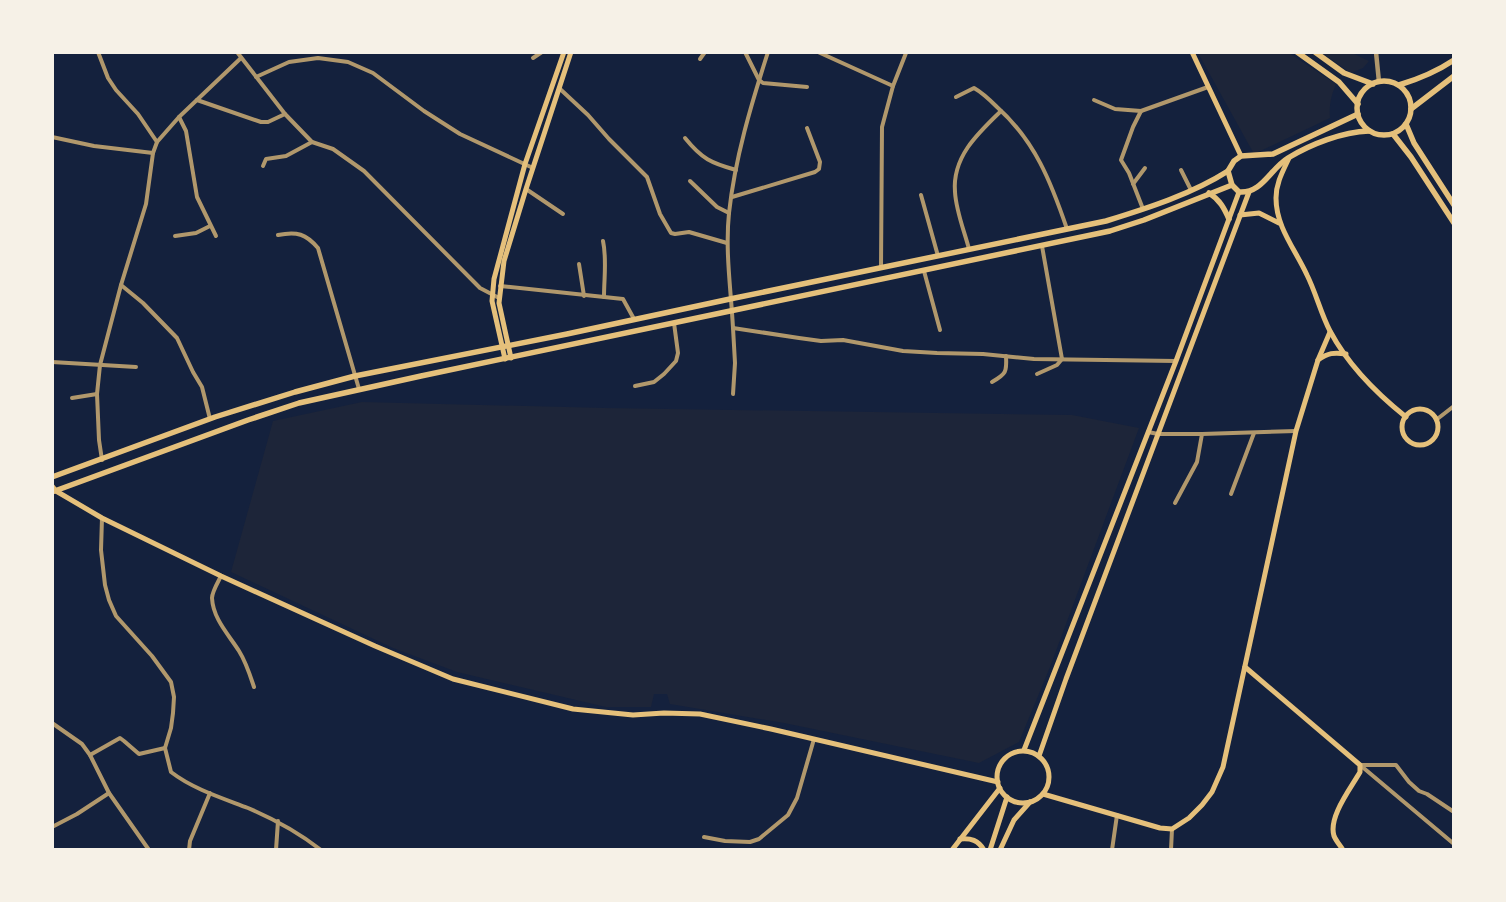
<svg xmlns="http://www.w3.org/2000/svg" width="1506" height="902" viewBox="0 0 1506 902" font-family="'Libre Baskerville',serif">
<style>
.green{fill:#1d2539}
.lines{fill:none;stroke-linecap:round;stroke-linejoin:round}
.minor{stroke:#b1986c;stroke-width:4}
.tertiary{stroke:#b1986c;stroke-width:4.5}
.secondary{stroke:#e5c07b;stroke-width:5}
.primary{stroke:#e5c07b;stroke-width:5.5}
</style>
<rect width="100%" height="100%" fill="#14213d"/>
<!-- green -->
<g class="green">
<path d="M 1198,53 L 1289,53 L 1336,84 C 1331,96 1329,105 1330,118 L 1254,154 Z"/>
<path d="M 1322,53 L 1352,53 L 1369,61 L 1363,68 L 1351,73 Z"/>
<path d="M 362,402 L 605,408 L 1072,415 L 1139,428 L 1050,667 L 1019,742 L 979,763 L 784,723 L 670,704 L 667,694 L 654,694 L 651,707 L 606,707 L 457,672 L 393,648 L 231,572 L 273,421 Z"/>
</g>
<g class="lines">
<!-- minor -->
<g class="minor">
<path d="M 98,52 L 108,78 L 116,90 L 138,114 L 157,142"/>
<path d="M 237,52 L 285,114 L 312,142 L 333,149 L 364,171 L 480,288 L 499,298"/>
<path d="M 745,52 L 759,80 L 763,83 L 807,87"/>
<path d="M 768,52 C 751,105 735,158 729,213 C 725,251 731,290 733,328 L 799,338 L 821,341 L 843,340 L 903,351 L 937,353 L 983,354 L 1034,359 L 1176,361"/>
<path d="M 818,52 L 893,86"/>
<path d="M 533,58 L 542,52"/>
<path d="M 700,59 L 705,52"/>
<path d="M 256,77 L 289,62 L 318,58 L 348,62 L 373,73 L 424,111 L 460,134 L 533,168"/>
<path d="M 559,88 L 588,115 L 609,139 L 647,177 L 660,214 L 671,233 L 675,234 L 689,232 L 727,243"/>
<path d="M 956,97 L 974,88 C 983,93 990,100 997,107 C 1035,141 1051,182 1067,229"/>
<path d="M 197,100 L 261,122 L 268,122 L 285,114"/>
<path d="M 1094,100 L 1115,109 L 1141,111"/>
<path d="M 179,117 L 186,131 L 197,197 L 216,236"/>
<path d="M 52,137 L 94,146 L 153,153"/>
<path d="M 685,138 C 702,159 711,163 736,170"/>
<path d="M 263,166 L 266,159 L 286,156 L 312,142"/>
<path d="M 1181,170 L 1191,190"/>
<path d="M 690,181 L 717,207 L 729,213"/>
<path d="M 1133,184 L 1145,168"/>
<path d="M 526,189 L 563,214"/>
<path d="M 921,195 L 938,256"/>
<path d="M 732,197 L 815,172 L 819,169 L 820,162 L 807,128"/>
<path d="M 1143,209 L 1129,173 L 1121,160 L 1133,127 L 1141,111 L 1208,87"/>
<path d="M 278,235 C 297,231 306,234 318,248 L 359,389"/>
<path d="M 175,236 L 196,233 L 210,226"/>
<path d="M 603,241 C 607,259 604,278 604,297"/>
<path d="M 1042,246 L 1062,359"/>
<path d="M 969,249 C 964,230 956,211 955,192 C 952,157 978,133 1001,111"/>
<path d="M 579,264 L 584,296"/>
<path d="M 881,268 L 882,127 L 893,86 L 906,53"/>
<path d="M 924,271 L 940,330"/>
<path d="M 121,285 L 143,303 L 177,338 L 193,372 L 202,387 L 210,419"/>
<path d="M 500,286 L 623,299 L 634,319"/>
<path d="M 733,328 L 735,363 L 733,394"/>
<path d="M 52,362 L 136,367"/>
<path d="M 1037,374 L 1057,365 L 1062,359"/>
<path d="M 992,382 C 1006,374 1007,372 1006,356"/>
<path d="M 635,386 L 654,382 L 664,374 L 676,361 L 678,353 L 674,323"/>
<path d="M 72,398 L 97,394"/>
<path d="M 1436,420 L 1454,406"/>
<path d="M 1148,432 L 1158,434 L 1202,434 L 1296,431"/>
<path d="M 102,460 L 99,440 L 97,394 L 100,365 L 121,285 L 146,204 L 153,153 L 157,142 L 179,117 L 241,58"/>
<path d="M 1231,494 L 1254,433"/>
<path d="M 1175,503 L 1197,462 L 1202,434"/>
<path d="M 102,518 L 101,550 L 105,585 L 109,600 L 116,616 L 152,656 L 171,682 L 174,697 L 173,713 L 171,728 L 165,748 L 171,772 C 193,789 222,798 248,808 C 274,819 298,832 321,850"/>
<path d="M 221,576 C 218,582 212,592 212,598 C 213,619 229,635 239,651 C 246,662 250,675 254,687"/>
<path d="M 52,723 L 82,744 L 90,755 L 109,793 L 149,850"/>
<path d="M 90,755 L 120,738 L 124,741 L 139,754 L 165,748"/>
<path d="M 1360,765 L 1454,844"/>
<path d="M 1360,765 L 1396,765 L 1409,782 L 1419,791 L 1427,794 L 1454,812"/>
<path d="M 52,827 L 77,814 L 109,793"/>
<path d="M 704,837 L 725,841 L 750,842 L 759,839 L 788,815 L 797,798 L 814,739"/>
<path d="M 189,850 L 190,841 L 210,793"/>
<path d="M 276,850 L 278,821"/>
<path d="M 1112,850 L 1117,815"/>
<path d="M 1171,850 L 1172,829"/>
</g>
<!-- tertiary -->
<path class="tertiary" d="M 1376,52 L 1379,82"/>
<!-- secondary -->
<g class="secondary">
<path d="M 1192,52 L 1241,156"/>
<path d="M 1289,158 C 1283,171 1276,183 1276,198 C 1276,227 1295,249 1307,275 C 1316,293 1321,314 1330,331 C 1348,365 1376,393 1406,417"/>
<path d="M 1240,215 L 1259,213 L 1279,223"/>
<path d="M 511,358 L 499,303 L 504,261 L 526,189 L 571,52"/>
<path d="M 505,359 L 492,301 L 494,279 L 525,164 L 564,52"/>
<path d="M 1318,360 C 1328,353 1334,352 1346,354"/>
<circle cx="1420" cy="427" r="18"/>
<path d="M 52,486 L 56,491 L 102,518 L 221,576 L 375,646 L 453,679 L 573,709 L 633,715 L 664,713 L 700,714 L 771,729 L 998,782"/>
<path d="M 1245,667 L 1360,765 L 1360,772 C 1351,788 1328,817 1334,836 C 1336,841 1340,845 1343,850"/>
<path d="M 1024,750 L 1176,361 L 1239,192"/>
<circle cx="1023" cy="777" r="26"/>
<path d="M 1039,756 L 1066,679 L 1249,192"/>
<path d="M 1043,794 L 1160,828 L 1172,829 L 1189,818 L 1202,805 L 1212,792 L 1223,767 L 1296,431 L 1318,360 L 1330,332"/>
<path d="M 960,839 C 971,838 978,840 984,850"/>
<path d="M 952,850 L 1000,788"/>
<path d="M 990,850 L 1007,797"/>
<path d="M 1000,850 L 1014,820 L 1030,802"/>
</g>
<!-- primary -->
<g class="primary">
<path d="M 1297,52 L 1339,82 L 1358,104"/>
<path d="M 1315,52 L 1344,73 L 1373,84"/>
<circle cx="1384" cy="108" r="27"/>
<path d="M 1399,85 C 1419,79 1436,72 1454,60"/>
<path d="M 1411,109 L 1454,76"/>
<path d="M 1358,114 L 1273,154 L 1241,156 L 1234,161 L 1228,171 L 1232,185 L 1239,192 C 1262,194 1270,169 1288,158 C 1311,144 1342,132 1369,131"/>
<path d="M 1406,124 L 1414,143 L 1454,205"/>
<path d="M 1393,134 L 1411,157 L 1454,223"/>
<path d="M 1209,193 C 1220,200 1224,208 1229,219"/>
<path d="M 52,477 L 215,417 L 295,392 L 355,376 L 567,334 L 730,299 L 1106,221 C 1148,208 1192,194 1228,171"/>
<path d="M 52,492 L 248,420 L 299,403 L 421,376 L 1110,231 L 1144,220 L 1232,185"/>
</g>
</g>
<!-- border -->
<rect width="1506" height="902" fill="none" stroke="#f6f1e7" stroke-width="108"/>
</svg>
